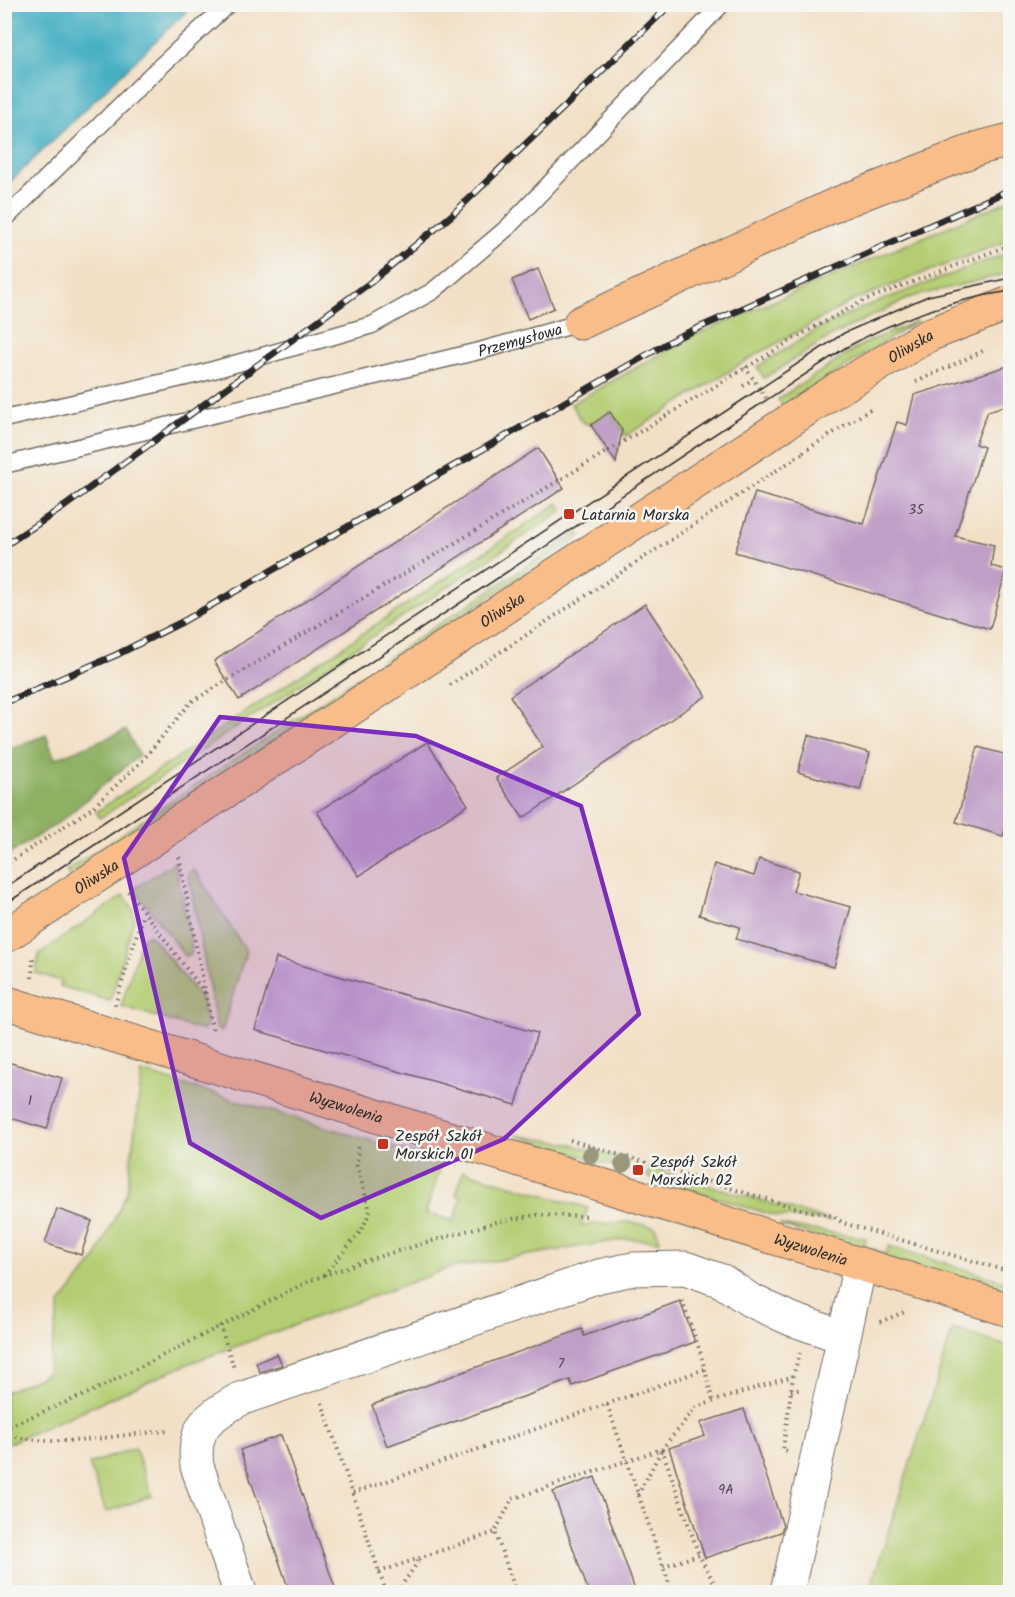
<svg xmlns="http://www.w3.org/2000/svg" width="1015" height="1597" viewBox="0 0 1015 1597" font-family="Kalam,sans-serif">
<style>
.green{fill:#b4cd72;stroke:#707c4e;stroke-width:1.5}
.forest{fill:#8fb064;stroke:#5d6e48;stroke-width:1.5}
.water{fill:#44afc2;stroke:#386d76;stroke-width:1.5}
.building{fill:#c09fc7}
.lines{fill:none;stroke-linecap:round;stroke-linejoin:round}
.service-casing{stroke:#716a61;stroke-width:19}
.minor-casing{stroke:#716a61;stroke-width:35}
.primary-casing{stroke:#716a61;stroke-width:35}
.path{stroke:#716a61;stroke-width:4;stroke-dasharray:1.5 4.5;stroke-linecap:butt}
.service{stroke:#fff;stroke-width:16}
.minor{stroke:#fff;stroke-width:33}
.primary{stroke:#f8bd89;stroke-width:33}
.tram{stroke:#2b2b2b;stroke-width:1.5}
.rail-casing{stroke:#2b2b2b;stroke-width:7}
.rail{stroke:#f6f6f2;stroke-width:4.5;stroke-dasharray:14;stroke-linecap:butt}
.tree{fill:#9b977c}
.marked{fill:#7b2cbf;fill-opacity:0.2;stroke:#7b2cbf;stroke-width:4.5;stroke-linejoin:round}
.poi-dot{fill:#c8321e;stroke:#f6f6f2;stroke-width:2}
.labels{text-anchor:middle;stroke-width:5;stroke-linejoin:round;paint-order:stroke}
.number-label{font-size:14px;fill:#504852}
.street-label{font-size:16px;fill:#2b2b2b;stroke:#f6f6f2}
.poi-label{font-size:16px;fill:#2b2b2b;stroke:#f6f6f2;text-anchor:start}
</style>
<rect width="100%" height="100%" fill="#f6f6f2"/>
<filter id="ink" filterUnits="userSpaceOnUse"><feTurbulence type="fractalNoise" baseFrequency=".0167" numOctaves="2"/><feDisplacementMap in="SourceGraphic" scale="12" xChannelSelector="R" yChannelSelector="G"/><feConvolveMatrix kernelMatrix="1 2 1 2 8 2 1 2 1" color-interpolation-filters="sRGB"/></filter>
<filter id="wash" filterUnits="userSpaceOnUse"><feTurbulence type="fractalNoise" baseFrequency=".008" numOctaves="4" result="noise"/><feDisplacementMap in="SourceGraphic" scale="24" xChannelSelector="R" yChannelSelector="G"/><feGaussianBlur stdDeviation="1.35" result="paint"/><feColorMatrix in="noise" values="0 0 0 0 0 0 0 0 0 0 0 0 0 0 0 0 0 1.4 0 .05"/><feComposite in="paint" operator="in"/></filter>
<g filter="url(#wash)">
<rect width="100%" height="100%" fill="#f2e0c6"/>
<!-- green -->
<g class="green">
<path d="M 1010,200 L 1010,240 L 854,300 L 747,360 L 626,436 L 610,412 L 591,425 L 582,422 L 571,404 L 695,335 Z"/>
<path d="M 1010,252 L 1010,271 L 998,276 L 911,297 L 833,335 L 764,378 L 757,367 L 816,330 L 864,307 Z"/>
<path d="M 917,321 L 783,407 L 778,399 L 863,344 Z"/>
<path d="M 558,503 L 563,510 L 100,818 L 96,812 Z"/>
<path d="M 578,532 L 581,536 L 69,876 L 66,871 Z"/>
<path d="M 175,862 L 192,948 L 191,954 L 185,956 L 134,889 Z"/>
<path d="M 194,869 L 246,951 L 222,1031 L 217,1029 L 188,873 Z"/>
<path d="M 124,895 L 133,909 L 134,920 L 110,1001 L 60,986 L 61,981 L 36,973 L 39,954 Z"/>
<path d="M 146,935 L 152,937 L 202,1000 L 207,1026 L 203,1031 L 121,1006 L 141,941 Z"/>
<path d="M 142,1072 L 442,1162 L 426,1213 L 454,1221 L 462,1197 L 456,1195 L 463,1171 L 588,1208 L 581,1225 L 631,1222 L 655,1227 L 660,1241 L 627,1239 L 450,1268 L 190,1363 L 5,1445 L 5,1392 L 47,1374 L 60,1304 L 95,1260 L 127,1192 Z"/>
<path d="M 515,1135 L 571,1144 L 628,1161 L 625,1170 Z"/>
<path d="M 650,1168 L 831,1221 L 776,1216 L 647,1177 Z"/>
<path d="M 779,1225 L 866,1238 L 864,1246 L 886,1254 L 889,1246 L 1010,1283 L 1010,1297 Z"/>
<path d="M 953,1329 L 1010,1347 L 1010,1592 L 869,1592 Z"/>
<path d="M 135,1448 L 152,1496 L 106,1512 L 89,1464 Z"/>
</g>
<!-- forest -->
<path class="forest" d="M 126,730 L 139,755 L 61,821 L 5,857 L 5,751 L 46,735 L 55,759 Z"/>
<!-- water -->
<path class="water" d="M 5,4 L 193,4 L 193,5 L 5,187 Z"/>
<g id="blocks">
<!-- building -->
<g class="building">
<path d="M 538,269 L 554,308 L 528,319 L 512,280 Z"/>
<path d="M 1011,365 L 1011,404 L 988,411 L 975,444 L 984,447 L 955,536 L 994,545 L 991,566 L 1006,570 L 990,629 L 735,552 L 755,493 L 864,524 L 897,422 L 907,425 L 914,395 Z"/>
<path d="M 610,412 L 622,430 L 616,463 L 591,425 Z"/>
<path d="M 538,448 L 564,488 L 239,700 L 214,661 Z"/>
<path d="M 645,604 L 706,696 L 523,818 L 496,778 L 543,747 L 510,696 Z"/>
<path d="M 808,735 L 870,753 L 860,790 L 798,772 Z"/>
<path d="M 427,742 L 468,805 L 359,876 L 317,812 Z"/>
<path d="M 978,747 L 1011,756 L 1011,813 L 1003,836 L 956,822 Z"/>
<path d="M 759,859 L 799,871 L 793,891 L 851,907 L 834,967 L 736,939 L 740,927 L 699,915 L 714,864 L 754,876 Z"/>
<path d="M 276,958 L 537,1033 L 516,1105 L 255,1030 Z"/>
<path d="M 4,1061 L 62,1078 L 47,1129 L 4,1116 Z"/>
<path d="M 57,1209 L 92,1221 L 81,1255 L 45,1243 Z"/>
<path d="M 680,1301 L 695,1342 L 572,1386 L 570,1380 L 387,1446 L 372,1405 L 582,1329 L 584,1336 Z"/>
<path d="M 277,1354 L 282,1365 L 260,1372 L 256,1363 Z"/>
<path d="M 744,1409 L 783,1526 L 781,1532 L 705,1558 L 669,1448 L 705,1436 L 700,1423 Z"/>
<path d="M 281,1435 L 337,1593 L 290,1593 L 277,1555 L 240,1450 Z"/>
<path d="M 595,1477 L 628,1570 L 636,1593 L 589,1593 L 553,1492 Z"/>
</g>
</g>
</g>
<g filter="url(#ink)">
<use href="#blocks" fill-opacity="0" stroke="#716a61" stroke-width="1.5"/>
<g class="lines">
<!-- service casing -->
<g class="service-casing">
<g id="service">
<path d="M 4,220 L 150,76 L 228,4"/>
<path d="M 4,419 L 199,374 L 372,325 L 433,291 L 507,228 L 722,4"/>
<path id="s1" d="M 4,465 L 483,350 L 580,323"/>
</g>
</g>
<!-- minor casing -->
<g class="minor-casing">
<g id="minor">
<path d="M 240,1592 L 197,1466 C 192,1427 208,1417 240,1399 L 599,1276 L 633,1269 L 685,1268 L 722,1281 L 750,1300 L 791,1319 L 843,1337"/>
<path d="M 787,1592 L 860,1265"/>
</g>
</g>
<!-- primary casing -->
<g class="primary-casing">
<g id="primary">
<path d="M 580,323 L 839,203 L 979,148 L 1010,140"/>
<path id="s2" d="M 4,937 L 836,390 L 929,335 L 1010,303"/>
<path id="s3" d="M 4,1002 L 1010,1310"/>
</g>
</g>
<!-- path -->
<g class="path">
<path d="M 745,367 L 766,398"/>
<path d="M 916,382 L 983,351"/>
<path d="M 743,386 L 753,379"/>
<path d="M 803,452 L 874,407"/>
<path d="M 450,685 L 803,453"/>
<path d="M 179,857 L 213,1032"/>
<path d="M 4,866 L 92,808 L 142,761 L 191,702 L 802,334 L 865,300 L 1010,245"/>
<path d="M 128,891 L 205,993"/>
<path d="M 32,978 L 33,956"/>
<path d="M 115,1005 L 143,914"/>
<path d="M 570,1140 L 796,1208 L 833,1216 L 843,1223 L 1010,1272"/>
<path d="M 324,1275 L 362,1230 L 370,1211 L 357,1166 L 358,1144"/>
<path d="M 682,1301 L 700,1351 L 713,1401"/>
<path d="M 880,1322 L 907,1311"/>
<path d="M 220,1325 L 234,1368"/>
<path d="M 791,1391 L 802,1389"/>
<path d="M 322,1403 L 386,1592"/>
<path d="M 607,1404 L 705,1369"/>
<path d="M 4,1428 L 91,1392 L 309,1281 L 364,1261 L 500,1221 L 537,1215 L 586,1216"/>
<path d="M 4,1434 C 63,1450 112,1434 169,1431"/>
<path d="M 662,1449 L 699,1555"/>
<path d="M 787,1451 L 783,1450 L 793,1376 L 800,1353"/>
<path d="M 353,1493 L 607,1404 L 672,1592"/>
<path d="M 638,1495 L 662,1449"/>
<path d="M 663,1566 L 699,1555 L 719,1592"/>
<path d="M 379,1572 L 495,1532"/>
<path d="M 397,1592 L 420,1559"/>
<path d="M 516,1592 L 495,1532 L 512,1499 L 662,1449 L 696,1407 L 793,1376"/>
</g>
<!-- service -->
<use href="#service" class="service"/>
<!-- minor -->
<use href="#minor" class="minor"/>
<!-- primary -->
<use href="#primary" class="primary"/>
<!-- tram -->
<g class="tram">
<path d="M 4,888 L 844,333 L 928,296 L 1010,278"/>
<path d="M 4,905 L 845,348 C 898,318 951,300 1010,291"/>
</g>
<!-- rail casing -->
<g class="rail-casing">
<g id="rail">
<path d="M 4,546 L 65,506 L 371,282 L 452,215 L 671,4"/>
<path d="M 4,703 L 116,655 L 182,622 L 678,337 L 1010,190"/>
</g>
</g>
<!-- rail -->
<use href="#rail" class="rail"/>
</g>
<!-- trees -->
<g class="tree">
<circle cx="591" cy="1155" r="9"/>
<circle cx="623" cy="1164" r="9"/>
</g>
</g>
<!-- marked area -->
<path class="marked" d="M 220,717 L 416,736 L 581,806 L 639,1014 L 504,1139 L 321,1218 L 190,1143 L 124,858 Z"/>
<!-- markers -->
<g class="poi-dot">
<rect x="563" y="508" width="12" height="12" rx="3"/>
<rect x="377" y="1138" width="12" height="12" rx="3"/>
<rect x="632" y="1164" width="12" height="12" rx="3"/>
</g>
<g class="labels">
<!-- number labels -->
<g class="number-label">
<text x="916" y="514">35</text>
<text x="30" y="1105">1</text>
<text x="561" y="1368">7</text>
<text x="726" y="1494">9A</text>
</g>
<!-- street labels -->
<g class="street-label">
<text dy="6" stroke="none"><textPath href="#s1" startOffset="531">Przemysłowa</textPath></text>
<text dy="6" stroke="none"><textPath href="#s2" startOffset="1082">Oliwska</textPath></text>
<text dy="6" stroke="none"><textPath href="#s2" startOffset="596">Oliwska</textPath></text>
<text dy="6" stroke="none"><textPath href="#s2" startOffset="110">Oliwska</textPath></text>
<text dy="6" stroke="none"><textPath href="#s3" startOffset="358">Wyzwolenia</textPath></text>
<text dy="6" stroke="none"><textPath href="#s3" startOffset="844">Wyzwolenia</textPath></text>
</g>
<!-- poi labels -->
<g class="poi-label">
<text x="581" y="520">Latarnia Morska</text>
<text x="395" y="1141">Zespół Szkół<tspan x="395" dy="18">Morskich 01</tspan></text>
<text x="650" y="1167">Zespół Szkół<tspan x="650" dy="18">Morskich 02</tspan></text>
</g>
</g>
<!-- margin -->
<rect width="1015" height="1597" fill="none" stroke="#f6f6f2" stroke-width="24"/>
</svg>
